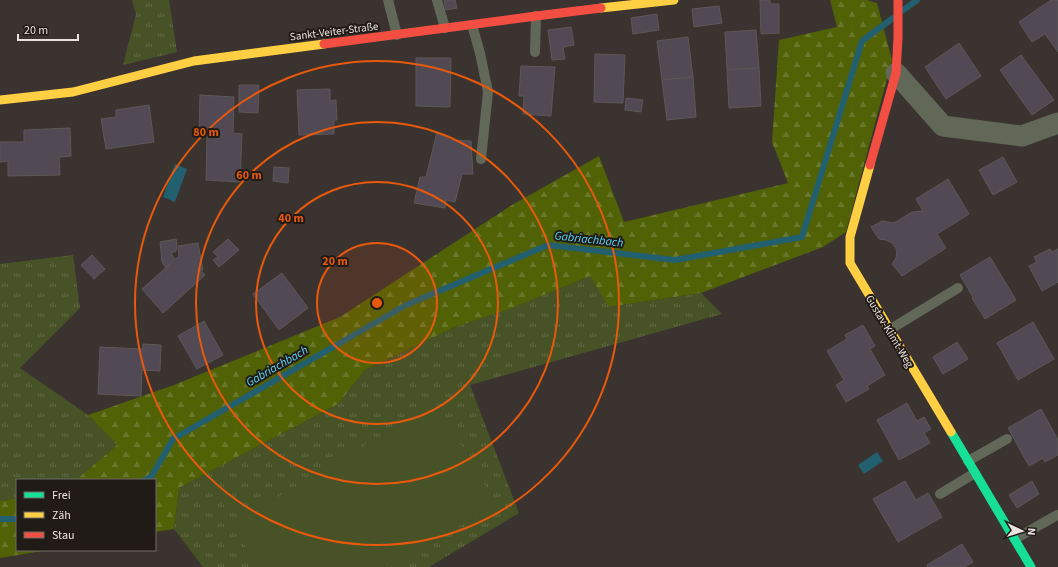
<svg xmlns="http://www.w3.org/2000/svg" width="1058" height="567" viewBox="0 0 1058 567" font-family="'Source Sans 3',sans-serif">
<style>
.grass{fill:url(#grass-tufts)}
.forest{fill:url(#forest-firs)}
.park{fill:#485227}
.water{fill:#23606f}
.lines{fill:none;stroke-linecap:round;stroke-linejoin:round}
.stream{stroke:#23606f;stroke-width:6}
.building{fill:#514954;stroke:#5c5858}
.lane{stroke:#616858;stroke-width:10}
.street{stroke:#616858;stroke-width:21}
.fast{stroke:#16e098;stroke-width:9}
.slow{stroke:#ffcf43;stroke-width:9}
.jam{stroke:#f24e42;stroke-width:9}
.ring{fill:none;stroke:#e8590c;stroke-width:2}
.labels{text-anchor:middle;stroke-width:4;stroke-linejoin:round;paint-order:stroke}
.street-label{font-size:11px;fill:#eae2de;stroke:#211b18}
.water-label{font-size:12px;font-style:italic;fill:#5ad8f8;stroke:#211b18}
.centre{fill:#e8590c;stroke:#211b18;stroke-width:2}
.ring-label{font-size:12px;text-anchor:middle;font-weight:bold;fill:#e8590c;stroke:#211b18;stroke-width:4;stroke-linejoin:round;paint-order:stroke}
</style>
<defs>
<pattern id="grass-tufts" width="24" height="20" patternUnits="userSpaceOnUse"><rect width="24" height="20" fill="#485227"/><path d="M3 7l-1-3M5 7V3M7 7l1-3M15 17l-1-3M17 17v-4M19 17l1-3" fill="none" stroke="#636b46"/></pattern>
<pattern id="forest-firs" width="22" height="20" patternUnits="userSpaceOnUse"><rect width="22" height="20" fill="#506106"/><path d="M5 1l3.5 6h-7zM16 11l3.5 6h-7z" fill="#69772a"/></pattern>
</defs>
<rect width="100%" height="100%" fill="#3a332f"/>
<!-- grass -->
<g class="grass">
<path d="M 132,0 L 169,0 L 177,52 L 123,65 L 136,14 Z"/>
<path d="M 73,255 L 80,308 L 20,368 L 88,415 L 117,445 L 76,480 L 17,480 L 17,498 L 2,501 L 0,500 L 0,264 Z"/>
<path d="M 590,276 L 610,307 L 701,293 L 722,314 L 470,385 L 519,513 L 429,567 L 203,567 L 174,529 L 179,488 L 338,404 L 365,370 L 455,327 L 510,309 Z"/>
</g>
<!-- forest -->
<g class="forest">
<path d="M 830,0 L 867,0 L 877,3 L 892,60 L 846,232 L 823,247 L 701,293 L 609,307 L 590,276 L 510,309 L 455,327 L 365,370 L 338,404 L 179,488 L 174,529 L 155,532 L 155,480 L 76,480 L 117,445 L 88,415 L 174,385 L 340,317 L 512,205 L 599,156 L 624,222 L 788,183 L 772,142 L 779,40 L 837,27 Z"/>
<path d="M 17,498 L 17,550 L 48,550 L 0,558 L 0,500 L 2,501 Z"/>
</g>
<!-- park -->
<path class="park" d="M 436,403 L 496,504 L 390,567 L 258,567 L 233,524 Z"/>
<!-- water -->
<g class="water">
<path d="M 175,164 L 187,169 L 175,202 L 163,197 Z"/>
<path d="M 877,452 L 883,461 L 864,474 L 858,465 Z"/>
</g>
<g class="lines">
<!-- stream -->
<g class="stream">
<path d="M 902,11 L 917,0"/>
<path d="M 144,480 L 151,477 L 173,439 L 406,305 L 548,245 L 675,260 L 802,237 L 862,41 L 893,18"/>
<path d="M 0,519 L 17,519"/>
</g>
</g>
<!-- building -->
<g class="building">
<path d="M 444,0 L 455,0 L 457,8 L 446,10 Z"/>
<path d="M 760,0 L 770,0 L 770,4 L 779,4 L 779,33 L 761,34 Z"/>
<path d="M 1051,0 L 1058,0 L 1058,52 L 1045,34 L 1032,42 L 1019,22 Z"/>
<path d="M 719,6 L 722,23 L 694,27 L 692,9 Z"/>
<path d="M 657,14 L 659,30 L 633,34 L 631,18 Z"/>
<path d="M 571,27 L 574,45 L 563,47 L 565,59 L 552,60 L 548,30 Z"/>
<path d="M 756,30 L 759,68 L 727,70 L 725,32 Z"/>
<path d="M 688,37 L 693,77 L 662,80 L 657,41 Z"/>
<path d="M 959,43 L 981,76 L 946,99 L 925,67 Z"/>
<path d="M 595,54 L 625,55 L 623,103 L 594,102 Z"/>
<path d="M 1021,55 L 1054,100 L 1032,115 L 1000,70 Z"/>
<path d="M 416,58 L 451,58 L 450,107 L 416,106 Z"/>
<path d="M 521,66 L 555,67 L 551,116 L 523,114 L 524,96 L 519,96 Z"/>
<path d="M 759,68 L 761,106 L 729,108 L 727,70 Z"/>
<path d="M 693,77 L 696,117 L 667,120 L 662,80 Z"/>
<path d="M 239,85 L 259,85 L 258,113 L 239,112 Z"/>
<path d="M 330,89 L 330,101 L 336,100 L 337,120 L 334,120 L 334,134 L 299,135 L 297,90 Z"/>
<path d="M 200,95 L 234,97 L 233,133 L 242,134 L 240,182 L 206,180 L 207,136 L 199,136 Z"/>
<path d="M 626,98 L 643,100 L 641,112 L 625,110 Z"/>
<path d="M 149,105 L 154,142 L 106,149 L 101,119 L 116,117 L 116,110 Z"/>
<path d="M 70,128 L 71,156 L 59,157 L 60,175 L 8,176 L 8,161 L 0,162 L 0,142 L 24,142 L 24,130 Z"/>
<path d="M 437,132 L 450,140 L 471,141 L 473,174 L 462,174 L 455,202 L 446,200 L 445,208 L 414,203 L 420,177 L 426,177 Z"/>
<path d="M 1003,157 L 1017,182 L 993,195 L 979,170 Z"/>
<path d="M 274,167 L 289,168 L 288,183 L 273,181 Z"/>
<path d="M 948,179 L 969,214 L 937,234 L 946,248 L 902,276 L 892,264 L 896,258 L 897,250 L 892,243 L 886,240 L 879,239 L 871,227 L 882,221 L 894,223 L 912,212 L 923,211 L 916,199 Z"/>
<path d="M 176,239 L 177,243 L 176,251 L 171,253 L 175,260 L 166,268 L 162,262 L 160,242 Z"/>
<path d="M 228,239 L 239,250 L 219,267 L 213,260 L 218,257 L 213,252 Z"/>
<path d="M 198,243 L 203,270 L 200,270 L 205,275 L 163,313 L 142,289 L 179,256 L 178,246 Z"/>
<path d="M 1050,249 L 1052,252 L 1058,249 L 1058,282 L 1042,291 L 1029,266 L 1037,262 L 1034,257 Z"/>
<path d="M 92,255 L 105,269 L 94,279 L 81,265 Z"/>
<path d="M 990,257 L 1016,300 L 985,319 L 972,298 L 973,297 L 960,275 Z"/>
<path d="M 282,273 L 308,308 L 279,330 L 253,294 Z"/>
<path d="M 204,321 L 223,355 L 197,369 L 178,336 Z"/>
<path d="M 1033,322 L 1054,359 L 1018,380 L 997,343 Z"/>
<path d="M 863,325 L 875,346 L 870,349 L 885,375 L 867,386 L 869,389 L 846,402 L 836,385 L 844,380 L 827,351 L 847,339 L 845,335 Z"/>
<path d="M 957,342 L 968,359 L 943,374 L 933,357 Z"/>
<path d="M 143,344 L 161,345 L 160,371 L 142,370 L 141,396 L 98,394 L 100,347 L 143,349 Z"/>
<path d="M 907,403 L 917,421 L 924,417 L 931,429 L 924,433 L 930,443 L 899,460 L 877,420 Z"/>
<path d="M 1041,409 L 1058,440 L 1058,455 L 1045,462 L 1043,458 L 1029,466 L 1008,428 Z"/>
<path d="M 905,481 L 916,500 L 928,493 L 942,517 L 898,542 L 873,499 Z"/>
<path d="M 1032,481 L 1039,494 L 1017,508 L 1009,495 Z"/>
<path d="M 962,544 L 973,562 L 964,567 L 928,567 L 927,565 Z"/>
</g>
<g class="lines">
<!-- lane -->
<g class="lane">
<path d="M 388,0 L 397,35"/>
<path d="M 437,0 L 445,28"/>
<path d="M 472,25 L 480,53 L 488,92 L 481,159"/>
<path d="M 535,52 L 536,16"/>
<path d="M 889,330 L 958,288"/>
<path d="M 968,461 L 1007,439"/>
<path d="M 940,494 L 975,473"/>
<path d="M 1015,539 L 1057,515"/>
</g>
<!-- street -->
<path class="street" d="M 896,73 L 943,126 L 1022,136 L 1058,123"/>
<!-- fast -->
<path class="fast" d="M 951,432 L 1031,567"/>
<!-- slow -->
<g class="slow">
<path d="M 601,8 L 674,0"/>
<path d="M 0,100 L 73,92 L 194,61 L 324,44"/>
<path d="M 870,165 L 850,237 L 850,263 L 951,432"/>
</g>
<!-- jam -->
<g class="jam">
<path d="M 324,44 L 536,16 L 601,8"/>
<path d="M 870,165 L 896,73 L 898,38 L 898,0"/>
</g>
</g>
<!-- distance rings -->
<circle cx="377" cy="303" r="60" fill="#e8590c" fill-opacity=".12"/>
<g class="ring">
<circle cx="377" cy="303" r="60"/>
<circle cx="377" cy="303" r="121"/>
<circle cx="377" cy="303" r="181"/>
<circle cx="377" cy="303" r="242"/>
</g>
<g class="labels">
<!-- street labels -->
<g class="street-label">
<text transform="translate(334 31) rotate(-7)" y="4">Sankt-Veiter-Straße</text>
<text transform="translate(890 331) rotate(59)" y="4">Gustav-Klimt-Weg</text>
</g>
<!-- water labels -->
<g class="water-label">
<text transform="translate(589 239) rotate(6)" y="4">Gabriachbach</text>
<text transform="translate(277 366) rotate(-30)" y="4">Gabriachbach</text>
</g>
</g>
<circle cx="377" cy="303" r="6" class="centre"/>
<g class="ring-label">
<text x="206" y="136">80 m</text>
<text x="249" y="179">60 m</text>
<text x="291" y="222">40 m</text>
<text x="335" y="265">20 m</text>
</g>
<!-- legend -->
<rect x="16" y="479" width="140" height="72" fill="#211b18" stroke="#716b67"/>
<rect x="24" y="492" width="20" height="6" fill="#16e098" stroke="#716b67"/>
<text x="52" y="499" font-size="12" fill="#eae2de">Frei</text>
<rect x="24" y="512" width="20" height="6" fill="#ffcf43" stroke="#716b67"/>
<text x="52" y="519" font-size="12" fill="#eae2de">Zäh</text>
<rect x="24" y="532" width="20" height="6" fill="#f24e42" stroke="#716b67"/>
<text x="52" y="539" font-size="12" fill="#eae2de">Stau</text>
<!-- north arrow -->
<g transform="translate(1022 531) rotate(94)" stroke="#211b18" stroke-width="3" paint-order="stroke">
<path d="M0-3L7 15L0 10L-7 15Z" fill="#eae2de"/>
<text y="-6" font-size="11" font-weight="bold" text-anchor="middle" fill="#eae2de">N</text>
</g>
<!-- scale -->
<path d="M18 34v6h60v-6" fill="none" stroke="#eae2de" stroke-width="2"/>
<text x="24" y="34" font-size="12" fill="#eae2de" stroke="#211b18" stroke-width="3" paint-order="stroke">20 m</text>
</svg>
